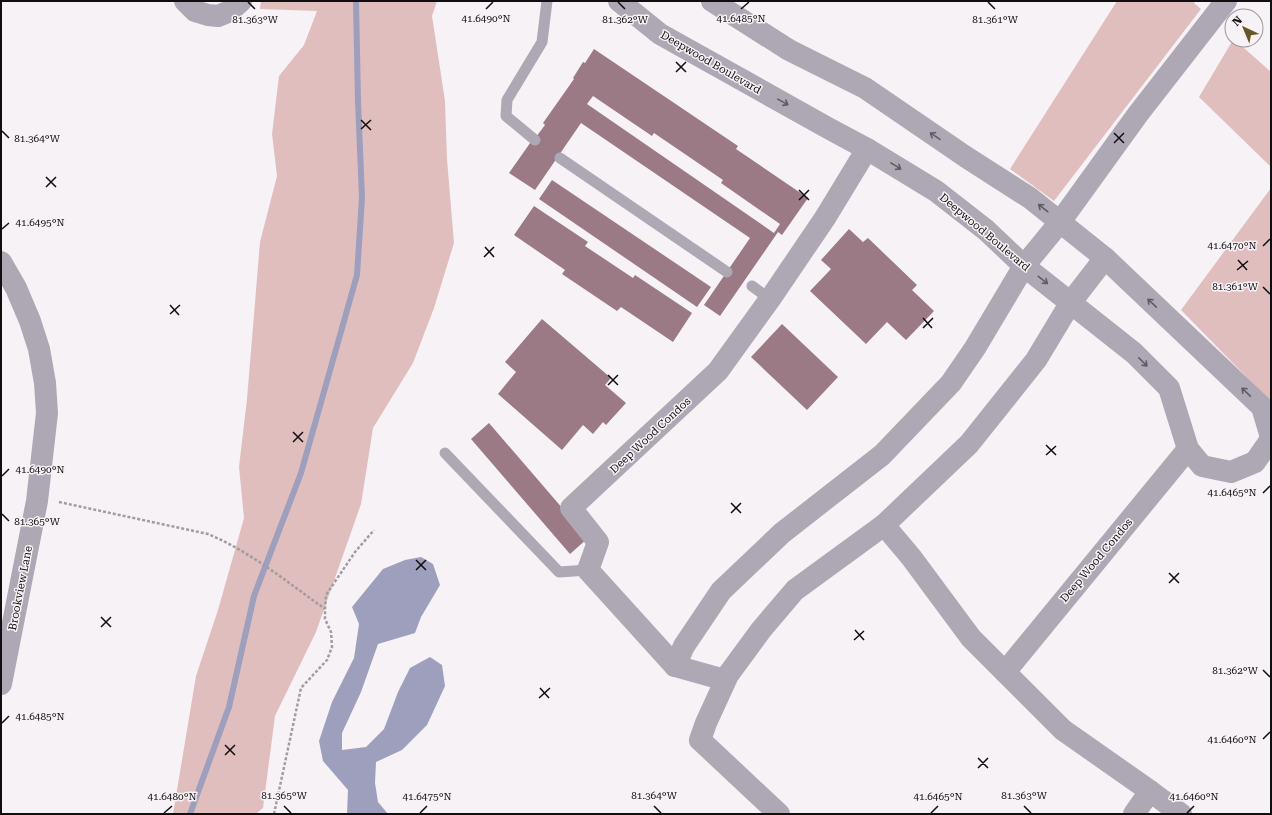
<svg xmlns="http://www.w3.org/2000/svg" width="1272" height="815" viewBox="0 0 1272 815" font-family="'Roboto Serif',serif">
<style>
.green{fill:#e1bebe}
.water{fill:#9d9fbd}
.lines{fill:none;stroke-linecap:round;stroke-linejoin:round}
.stream{stroke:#9d9fbd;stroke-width:6}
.building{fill:#9b7a86;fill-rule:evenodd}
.path{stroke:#a09ca0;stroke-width:2.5;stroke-dasharray:3 2;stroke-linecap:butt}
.service{stroke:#aea8b5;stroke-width:11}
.minor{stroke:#aea8b5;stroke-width:22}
.oneway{stroke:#5f5b62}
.ticks{fill:none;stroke:#100e10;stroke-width:1.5}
.labels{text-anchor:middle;stroke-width:3;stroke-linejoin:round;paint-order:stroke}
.street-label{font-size:11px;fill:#100e10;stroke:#f7f2f6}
.ticks-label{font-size:10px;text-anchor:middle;fill:#100e10;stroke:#f7f2f6;stroke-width:3;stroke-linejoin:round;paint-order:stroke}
</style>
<rect width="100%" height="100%" fill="#f7f2f6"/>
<!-- green -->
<g class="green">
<path d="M 261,1 L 437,1 L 432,16 L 445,101 L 447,159 L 454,243 L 434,308 L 413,363 L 373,428 L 361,504 L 316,632 L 275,716 L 263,808 L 256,814 L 173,814 L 196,676 L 218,610 L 244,518 L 239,467 L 247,399 L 260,242 L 277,176 L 272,134 L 279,76 L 304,45 L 317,11 L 260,9 Z"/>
<path d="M 1117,1 L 1195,1 L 1194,3 L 1201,9 L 1054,201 L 1010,169 Z"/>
<path d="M 1233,40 L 1235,40 L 1271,72 L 1271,167 L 1199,97 Z"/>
<path d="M 1271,188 L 1271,402 L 1181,310 Z"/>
</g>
<!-- water -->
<path class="water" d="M 421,557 L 433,564 L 440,585 L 421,617 L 415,633 L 378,644 L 361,692 L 342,733 L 342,750 L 366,747 L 384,729 L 398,692 L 410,668 L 430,657 L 442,665 L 445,686 L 427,725 L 402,750 L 376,762 L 375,783 L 378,802 L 388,814 L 347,814 L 348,790 L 323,761 L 319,741 L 332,702 L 354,658 L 359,624 L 352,607 L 383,569 L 405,560 Z"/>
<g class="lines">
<!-- stream -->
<path class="stream" d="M 190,814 L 229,707 L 254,596 L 301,473 L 357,275 L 362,198 L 358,101 L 356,1"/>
</g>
<!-- building -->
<g class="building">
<path d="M 594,49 L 738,146 L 736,149 L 808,198 L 782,235 L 778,232 L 720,316 L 704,305 L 750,238 L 581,123 L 535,190 L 509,173 L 535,136 L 536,137 L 545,125 L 543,123 L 574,79 L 573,78 L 583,62 L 585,63 ZM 593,96 L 652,136 L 654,133 L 723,180 L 721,183 L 780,224 L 774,233 L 587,104 Z"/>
<path d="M 552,180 L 711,287 L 697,307 L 539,199 Z"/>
<path d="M 534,206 L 588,242 L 585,246 L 633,278 L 635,275 L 692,313 L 673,342 L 621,307 L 617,311 L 562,274 L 565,270 L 514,235 Z"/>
<path d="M 849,229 L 863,242 L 868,238 L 917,285 L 912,290 L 934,311 L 906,340 L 887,322 L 866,344 L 810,291 L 831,269 L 821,260 Z"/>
<path d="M 542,319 L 611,378 L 605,385 L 626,403 L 606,425 L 603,422 L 593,434 L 583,425 L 562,450 L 498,394 L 516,372 L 505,362 Z"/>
<path d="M 782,324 L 838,377 L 807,410 L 751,357 Z"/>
<path d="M 489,423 L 588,538 L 570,554 L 471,439 Z"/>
</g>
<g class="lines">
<!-- path -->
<g class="path">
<path d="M 59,502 L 208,534 C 251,552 287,582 325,609"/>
<path d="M 274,814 L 301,688 L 327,660 L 332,647 L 331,632 L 325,619 L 325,609 L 326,595 L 355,552 L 374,530"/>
</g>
<!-- service -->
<g class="service">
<path d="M 535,140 L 506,116 L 507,100 L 542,42 L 547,1"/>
<path d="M 560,158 L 727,272"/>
<path d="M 752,286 L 770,299"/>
<path d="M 445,453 L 559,572 L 588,570"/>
</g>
<!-- minor -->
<g class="minor">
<path d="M 185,1 L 195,11 L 208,15 L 218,16 L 230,11 L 241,1"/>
<path d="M 619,1 L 660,34 L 828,128 L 867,149 L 936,191 L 986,230 L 1024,266 L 1134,353 L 1169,388 L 1188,449 L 1202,466 L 1231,472 L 1255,462 L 1271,439"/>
<path d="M 712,1 L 789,50 L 865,88 L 966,157 L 1030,198 L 1105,258 L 1262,407 L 1271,437"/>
<path d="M 1,262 L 16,288 L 30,321 L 39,349 L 45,383 L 47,413 L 37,501 L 1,684"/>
<path d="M 884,525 L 911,557 L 971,638 L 1063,730 L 1150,791 L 1181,814"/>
<path d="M 675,666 L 684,646 L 721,591 L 782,533 L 882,455 L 951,383 L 975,348 L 1024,266 L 1060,222 L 1138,114 L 1226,1"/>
<path d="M 1005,672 L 1188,449"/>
<path d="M 725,680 L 675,666 L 588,570 L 598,542 L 571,508 L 718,371 L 770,299 L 825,218 L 867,149"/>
<path d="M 779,814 L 700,740 L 706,723 L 728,675 L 761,630 L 795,590 L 884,525 L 969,444 L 1036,360 L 1071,302 L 1105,258"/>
<path d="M 1134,814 L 1150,791"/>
</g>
</g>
<!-- one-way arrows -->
<defs><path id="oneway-shaft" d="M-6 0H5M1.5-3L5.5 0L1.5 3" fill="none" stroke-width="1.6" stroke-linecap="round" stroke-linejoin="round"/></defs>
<g class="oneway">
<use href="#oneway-shaft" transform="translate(783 102) rotate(29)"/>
<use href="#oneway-shaft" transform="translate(935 136) rotate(-146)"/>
<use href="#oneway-shaft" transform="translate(896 166) rotate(32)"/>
<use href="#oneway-shaft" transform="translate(1043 208) rotate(-142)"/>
<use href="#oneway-shaft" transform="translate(1043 280) rotate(38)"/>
<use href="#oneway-shaft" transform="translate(1152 303) rotate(-136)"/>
<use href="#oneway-shaft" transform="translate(1143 362) rotate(45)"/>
<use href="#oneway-shaft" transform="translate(1246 392) rotate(-136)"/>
</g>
<!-- ticks -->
<path class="ticks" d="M 248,2 L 255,9M 618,2 L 625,9M 988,2 L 995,9M 486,9 L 493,2M 741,9 L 749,2M 676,62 L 686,72M 676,72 L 686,62M 361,120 L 371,130M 361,129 L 371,120M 2,131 L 9,138M 1114,133 L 1124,143M 1114,143 L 1124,133M 46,177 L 56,187M 46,187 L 56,177M 799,190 L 809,200M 799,200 L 809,190M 2,229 L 9,223M 1263,246 L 1270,239M 485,247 L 494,257M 484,257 L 494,247M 1238,260 L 1247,270M 1237,270 L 1248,261M 1263,287 L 1270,294M 170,305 L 179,315M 170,314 L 180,305M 923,318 L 932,328M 923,328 L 933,318M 608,375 L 618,385M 608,385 L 618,375M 293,432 L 303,442M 293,442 L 303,432M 1046,445 L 1056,455M 1046,455 L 1056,446M 2,476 L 9,469M 1263,493 L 1270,486M 731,503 L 741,513M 731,513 L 741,503M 2,514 L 9,521M 416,560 L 426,570M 416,570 L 426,560M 1169,573 L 1179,583M 1169,583 L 1179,573M 101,617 L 111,627M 101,627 L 111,617M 855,630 L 864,640M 854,640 L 864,631M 1263,670 L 1270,677M 540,688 L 549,698M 539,698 L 550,688M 2,723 L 9,716M 1263,739 L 1270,732M 225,745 L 235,755M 225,755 L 235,745M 978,758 L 988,768M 978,768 L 988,758M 284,806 L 291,813M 654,806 L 661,813M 1024,806 L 1031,813M 164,813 L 172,806M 420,813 L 427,806M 931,813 L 938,806M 1187,813 L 1194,806"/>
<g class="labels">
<!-- street labels -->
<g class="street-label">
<text transform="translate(711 62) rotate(30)" y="4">Deepwood Boulevard</text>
<text transform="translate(985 232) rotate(40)" y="4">Deepwood Boulevard</text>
<text transform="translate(650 435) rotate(-43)" y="4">Deep Wood Condos</text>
<text transform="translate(1096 560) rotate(-50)" y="4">Deep Wood Condos</text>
<text transform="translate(20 588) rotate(-79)" y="4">Brookview Lane</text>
</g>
</g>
<g class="ticks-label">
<text x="486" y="22">41.6490°N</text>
<text x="741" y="22">41.6485°N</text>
<text x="255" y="23">81.363°W</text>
<text x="625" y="23">81.362°W</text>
<text x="995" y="23">81.361°W</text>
<text x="37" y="142">81.364°W</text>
<text x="40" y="226">41.6495°N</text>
<text x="1232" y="249">41.6470°N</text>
<text x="1235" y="290">81.361°W</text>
<text x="40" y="473">41.6490°N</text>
<text x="1232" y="496">41.6465°N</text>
<text x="37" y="525">81.365°W</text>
<text x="1235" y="674">81.362°W</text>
<text x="40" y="720">41.6485°N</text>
<text x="1232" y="743">41.6460°N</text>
<text x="284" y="799">81.365°W</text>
<text x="654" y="799">81.364°W</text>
<text x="1024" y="799">81.363°W</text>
<text x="172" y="800">41.6480°N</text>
<text x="427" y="800">41.6475°N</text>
<text x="938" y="800">41.6465°N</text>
<text x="1194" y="800">41.6460°N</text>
</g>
<!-- border -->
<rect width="1272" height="815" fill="none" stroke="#100e10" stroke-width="4"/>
<!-- north arrow -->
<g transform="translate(1244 28) rotate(316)"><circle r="19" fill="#f7f2f6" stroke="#9b979a"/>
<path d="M0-3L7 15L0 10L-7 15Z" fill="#685725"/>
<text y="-6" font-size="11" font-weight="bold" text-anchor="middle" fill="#100e10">N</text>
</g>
</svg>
